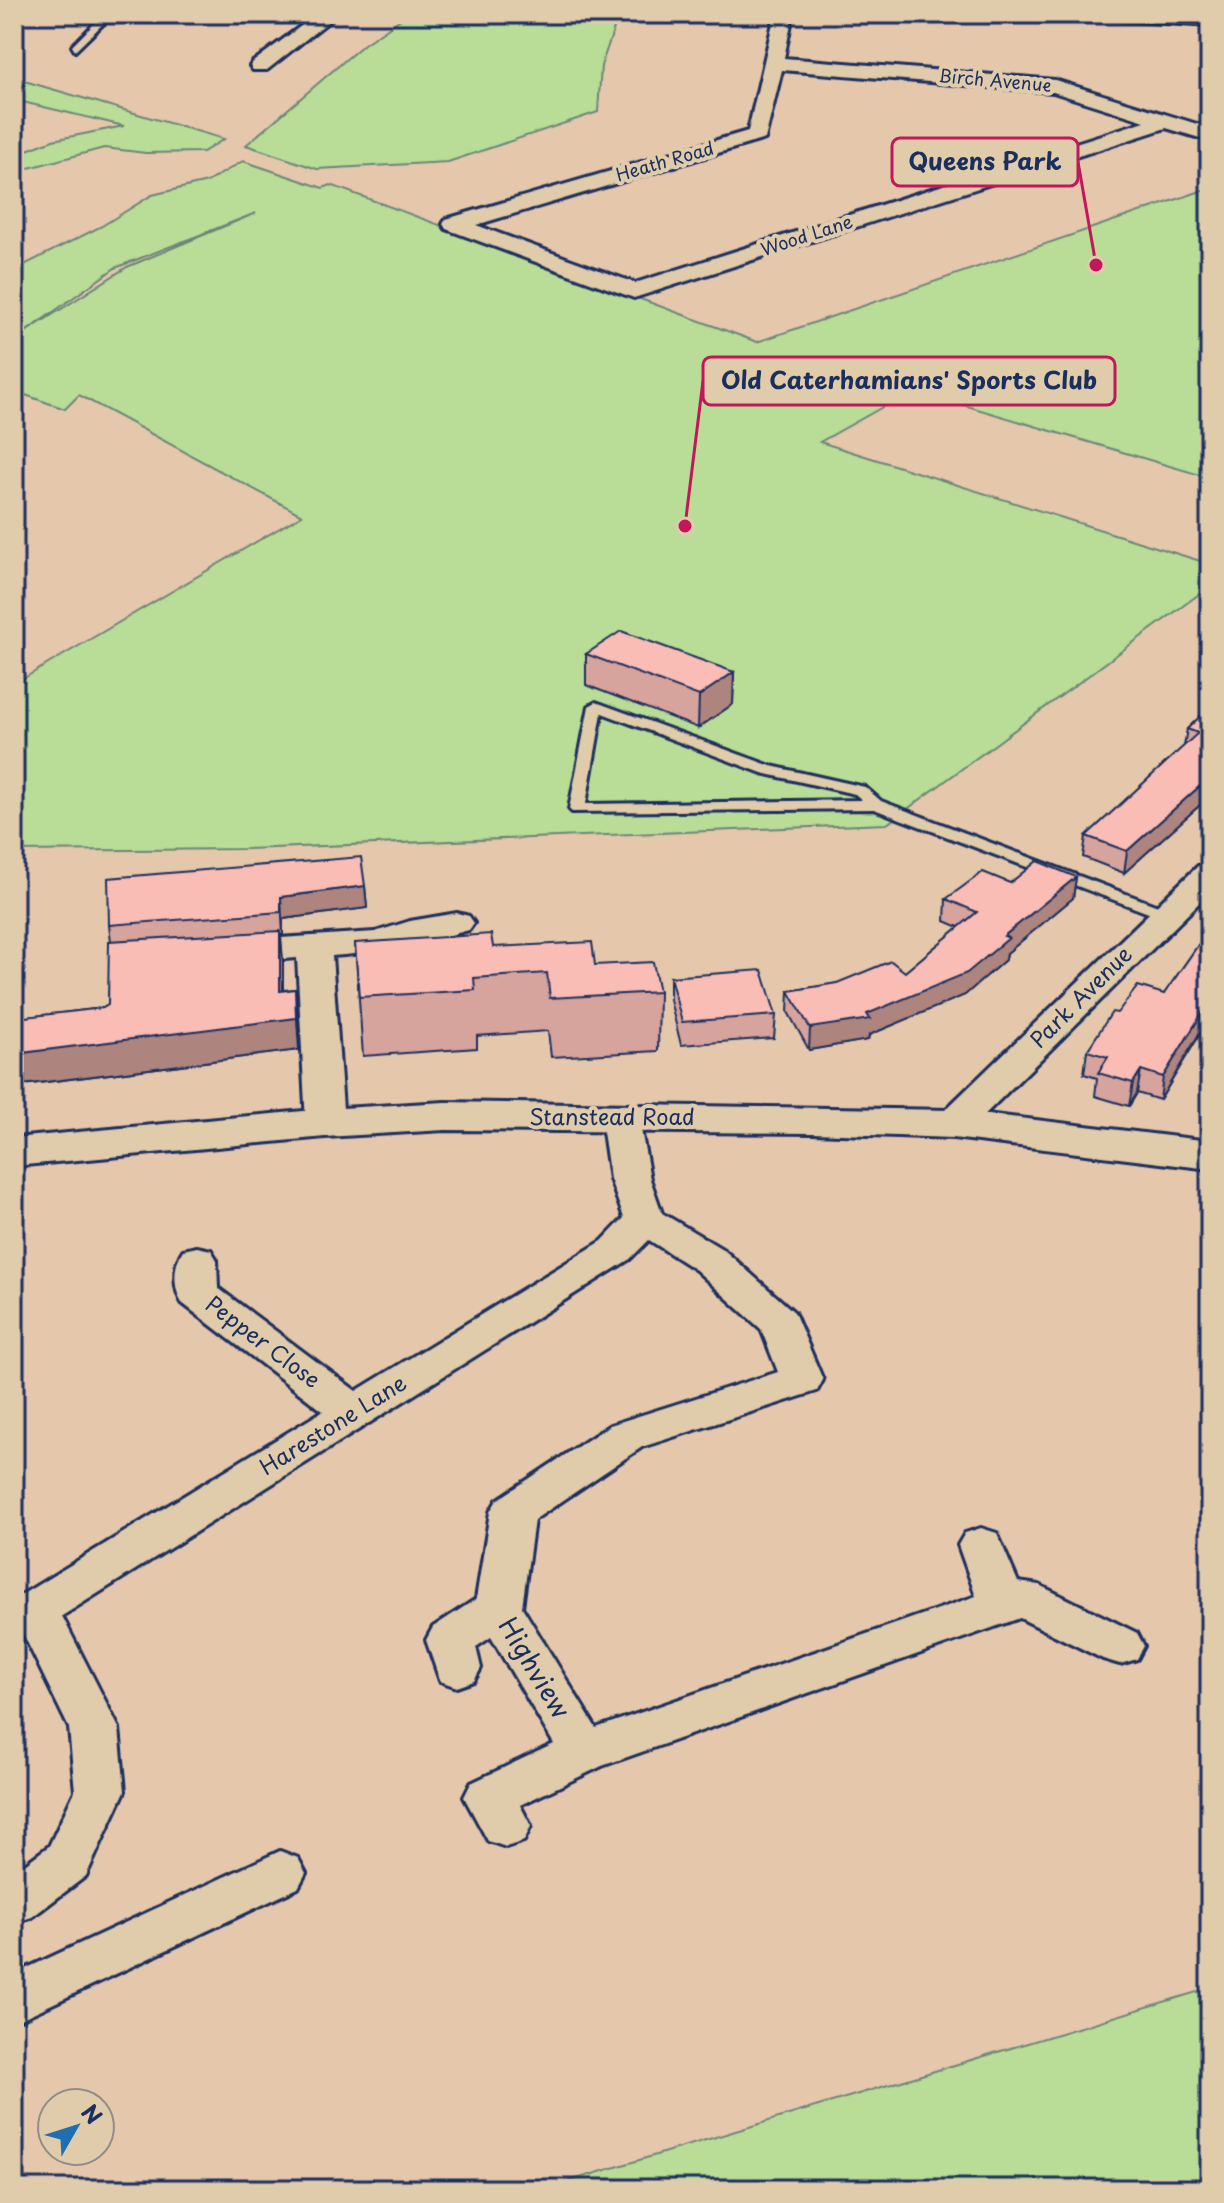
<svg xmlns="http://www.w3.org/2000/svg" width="1224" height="2203" viewBox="0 0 1224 2203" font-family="'Playpen Sans',sans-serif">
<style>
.green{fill:#b9dc96;stroke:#6a867a;stroke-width:2;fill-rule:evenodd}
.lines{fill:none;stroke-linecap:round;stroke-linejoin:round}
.lane-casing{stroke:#1b2f5e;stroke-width:6}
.street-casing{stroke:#1b2f5e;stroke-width:6}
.secondary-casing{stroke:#1b2f5e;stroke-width:6}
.lane{fill:#e0cbaa;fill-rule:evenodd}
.street{fill:#e0cbaa;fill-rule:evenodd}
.secondary{fill:#e0cbaa;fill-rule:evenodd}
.wall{fill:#d6a39d;stroke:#1b2f5e;stroke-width:2}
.shaded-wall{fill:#ae847f;stroke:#1b2f5e;stroke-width:2}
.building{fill:#f9bdb6;stroke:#1b2f5e;stroke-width:2}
.labels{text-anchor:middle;stroke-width:8;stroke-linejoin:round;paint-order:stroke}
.far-street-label{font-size:18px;fill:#1b2f5e;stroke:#e0cbaa}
.street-label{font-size:22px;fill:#1b2f5e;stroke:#e0cbaa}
.near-street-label{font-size:26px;fill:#1b2f5e;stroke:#e0cbaa}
.leader{fill:none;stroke:#c2185b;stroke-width:3}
.callout-dot{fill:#c2185b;stroke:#e0cbaa;stroke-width:3}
.callout{fill:#e0cbaa;stroke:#c2185b;stroke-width:3}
.callout-label{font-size:24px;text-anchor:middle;font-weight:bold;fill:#1b2f5e}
</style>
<rect width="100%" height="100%" fill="#e5c8ac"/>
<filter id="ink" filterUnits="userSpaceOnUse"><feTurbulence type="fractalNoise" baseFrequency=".0125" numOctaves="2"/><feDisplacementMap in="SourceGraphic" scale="16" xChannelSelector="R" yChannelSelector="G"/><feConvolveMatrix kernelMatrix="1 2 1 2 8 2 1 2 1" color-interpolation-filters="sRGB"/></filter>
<g filter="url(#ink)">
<!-- green -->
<g class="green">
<path d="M 408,14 L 619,14 L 601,66 L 598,112 L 448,162 L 317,169 L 246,145 L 364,44 Z"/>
<path d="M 14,78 L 224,139 L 203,152 L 146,153 L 104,148 L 14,172 L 14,155 L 53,140 L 124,126 L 14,100 Z"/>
<path d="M 243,161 L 323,188 L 331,185 L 757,342 L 1210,188 L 1210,478 L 913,390 L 820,442 L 1210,564 L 1210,586 L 887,824 L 247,849 L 14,851 L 14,684 L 302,515 L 79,395 L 65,409 L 14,391 L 14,270 L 102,226 L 152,195 L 207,182 ZM 256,213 L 127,267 L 21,335 L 115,268 Z"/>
<path d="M 1210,1988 L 1210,2189 L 543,2189 Z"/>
</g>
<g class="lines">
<!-- lane casing -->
<g class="lane-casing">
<g id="lane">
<path d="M 82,14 L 93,14 L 106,21 L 75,51 L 72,46 L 96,22 Z"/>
<path d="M 596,702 L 771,766 L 865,787 L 881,801 L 1171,911 L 1173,914 L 1171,917 L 1159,917 L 874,809 L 572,812 L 569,809 L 589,706 ZM 602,713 L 762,773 L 855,794 L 862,800 L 586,804 Z"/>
</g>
</g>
<!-- street casing -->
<g class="street-casing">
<g id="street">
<path d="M 317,14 L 338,14 L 267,70 L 253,70 L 250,66 L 253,62 Z"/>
<path d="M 775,14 L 793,14 L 784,58 L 1055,80 L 1210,128 L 1210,141 L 1166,128 L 634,298 L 446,229 L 443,224 L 446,219 L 748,131 ZM 782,70 L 1053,92 L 1145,121 L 635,283 L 476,225 L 765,139 Z"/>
<path d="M 1111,14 L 1210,14 L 1210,26 L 1120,20 Z"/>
<path d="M 1210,863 L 1210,892 L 967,1132 L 953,1136 L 939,1132 L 934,1124 L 939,1116 L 1198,866 Z"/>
<path d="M 457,913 L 469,916 L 474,923 L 469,930 C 424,942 379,953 332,956 L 344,1123 L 339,1131 L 325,1135 L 311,1131 L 306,1123 L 297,958 L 231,963 L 218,960 L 213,952 L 218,944 L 231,941 L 375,932 L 410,921 Z"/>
<path d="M 620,1106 L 634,1110 L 639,1118 L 650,1179 L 662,1213 L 724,1250 L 794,1312 L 823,1380 L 817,1391 L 642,1447 L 534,1520 L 522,1607 L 596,1728 L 976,1596 L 958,1545 L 965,1533 L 981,1528 L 997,1533 L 1018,1582 L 1039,1585 L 1137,1633 L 1144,1646 L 1137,1659 L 1120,1664 L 1103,1659 L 1020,1618 L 602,1766 L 520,1805 L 531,1826 L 524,1841 L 506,1847 L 488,1841 L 464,1797 L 471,1783 L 554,1744 L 491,1637 L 476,1647 L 481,1668 L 474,1681 L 457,1687 L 440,1681 L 426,1640 L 433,1627 L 476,1599 L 490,1512 L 497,1500 L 610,1425 L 778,1372 L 761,1329 L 696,1270 L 649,1240 L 630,1259 L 62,1616 L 119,1728 L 125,1791 L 86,1876 L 32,1917 L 14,1923 L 14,1872 L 49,1846 L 75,1791 L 69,1728 L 14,1615 L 18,1597 L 323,1411 L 182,1303 C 173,1288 173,1265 183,1250 L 197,1247 L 211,1250 L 217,1260 L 218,1288 L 356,1391 L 602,1241 L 624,1218 L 610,1179 L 601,1118 L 606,1110 Z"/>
<path d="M 280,1851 L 298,1858 L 306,1873 L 298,1888 L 14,2022 L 14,1974 Z"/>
</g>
</g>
<!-- secondary casing -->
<g class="secondary-casing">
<path id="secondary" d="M 445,1102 L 953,1110 L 1210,1141 L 1210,1169 L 953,1138 L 813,1133 L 445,1130 L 325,1137 L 14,1166 L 14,1138 L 325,1109 Z"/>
</g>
<!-- lane -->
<use href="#lane" class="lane"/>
<!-- street -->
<use href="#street" class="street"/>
<!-- secondary -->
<use href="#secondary" class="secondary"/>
</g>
<!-- wall -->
<g class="wall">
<path d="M 586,654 L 734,672 L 733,704 L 698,728 L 586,685 Z"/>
<path d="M 1210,707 L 1210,796 L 1124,873 L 1083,857 L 1086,836 L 1184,746 L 1187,729 Z"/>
<path d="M 1076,877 L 1073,898 L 1007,953 L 1006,959 L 965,995 L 869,1035 L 868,1040 L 809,1050 L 788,1012 L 789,991 L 905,972 L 959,927 L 945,921 L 946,899 L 1010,883 Z"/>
<path d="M 365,886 L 367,908 L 283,919 L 283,935 L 281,935 L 283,962 L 283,990 L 295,989 L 299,1050 L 14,1086 L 16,1006 L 18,1018 L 103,1008 L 108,1005 L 111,941 L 109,925 Z"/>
<path d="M 1210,928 L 1210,1018 L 1160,1100 L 1137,1093 L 1129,1106 L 1095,1096 L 1097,1078 L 1084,1074 L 1087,1051 L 1117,1013 L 1164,994 Z"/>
<path d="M 355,943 L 493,947 L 595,965 L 659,992 L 658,1051 L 551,1057 L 548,1031 L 477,1036 L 477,1048 L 363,1056 Z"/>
<path d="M 670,977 L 776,1015 L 774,1038 L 681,1045 L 670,1000 Z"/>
</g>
<!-- shaded-wall -->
<g class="shaded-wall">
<path d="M 734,672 L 733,704 L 698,728 L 699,696 Z"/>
<path d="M 1210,777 L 1210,796 L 1124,873 L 1127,851 Z"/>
<path d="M 1076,877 L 1073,898 L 1007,953 L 1006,959 L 965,995 L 869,1035 L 868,1040 L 809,1050 L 810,1028 L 867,1014 L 1004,936 Z"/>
<path d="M 365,886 L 367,908 L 283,919 L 283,935 L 281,897 Z"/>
<path d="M 280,931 L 283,962 L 283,1020 L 295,989 L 299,1050 L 14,1086 L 14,1054 L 280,991 Z"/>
<path d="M 1210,1000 L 1209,1017 L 1160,1100 L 1163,1077 Z"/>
<path d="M 1141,1070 L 1137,1093 L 1129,1106 L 1133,1083 Z"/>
</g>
<!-- building -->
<g class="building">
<path d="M 621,631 L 734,672 L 699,696 L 586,654 Z"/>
<path d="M 1210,707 L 1210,777 L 1127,851 L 1086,836 L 1198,733 L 1187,729 Z"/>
<path d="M 361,857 L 365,886 L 281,897 L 281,912 L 109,925 L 108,878 Z"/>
<path d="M 1037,861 L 1076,877 L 1004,936 L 1009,938 L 967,973 L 867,1014 L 870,1019 L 810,1028 L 789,991 L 837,983 L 891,961 L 905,972 L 977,912 L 946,899 L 983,872 L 1010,883 Z"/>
<path d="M 1210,928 L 1210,1000 L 1163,1077 L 1141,1070 L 1133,1083 L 1098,1073 L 1108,1057 L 1087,1051 L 1112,1012 L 1117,1013 L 1138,986 L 1164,994 Z"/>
<path d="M 280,931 L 280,991 L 295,989 L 296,1018 L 14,1054 L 14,1006 L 16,1006 L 17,1018 L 103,1008 L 108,1005 L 109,941 Z"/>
<path d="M 491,934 L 493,947 L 592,942 L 595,965 L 653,962 L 659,992 L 550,998 L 547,973 L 474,978 L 475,990 L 359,997 L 355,943 Z"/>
<path d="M 762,970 L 776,1015 L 682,1022 L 670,977 Z"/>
</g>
</g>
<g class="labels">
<!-- far-street labels -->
<g class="far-street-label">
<text transform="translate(995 81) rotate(5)" y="6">Birch Avenue</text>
<text transform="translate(665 162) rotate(-16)" y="6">Heath Road</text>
<text transform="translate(807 236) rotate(-18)" y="6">Wood Lane</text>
</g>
<!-- street labels -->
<g class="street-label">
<text transform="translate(1081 997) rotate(-45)" y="8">Park Avenue</text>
<text x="612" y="1125">Stanstead Road</text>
<text transform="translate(263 1342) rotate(37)" y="8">Pepper Close</text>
<text transform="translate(333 1425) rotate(-32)" y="8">Harestone Lane</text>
</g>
<!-- near-street labels -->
<g class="near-street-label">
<text transform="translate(534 1668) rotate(59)" y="9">Highview</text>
</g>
</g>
<!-- callouts -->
<path class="leader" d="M1096 265L1078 162M685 526L703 381"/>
<g class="callout-dot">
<circle cx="1096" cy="265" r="8"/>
<circle cx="685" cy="526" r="8"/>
</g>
<g class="callout">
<rect x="892" y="138" width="186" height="48" rx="8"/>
<rect x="703" y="357" width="412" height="48" rx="8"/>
</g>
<g class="callout-label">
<text x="985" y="170">Queens Park</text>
<text x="909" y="389">Old Caterhamians' Sports Club</text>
</g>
<!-- margin -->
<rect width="1224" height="2203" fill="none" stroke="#e0cbaa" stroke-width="48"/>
<rect x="24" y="24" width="1176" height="2155" fill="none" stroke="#1b2f5e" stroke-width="3" filter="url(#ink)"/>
<!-- north arrow -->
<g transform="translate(76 2127) rotate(51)"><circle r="38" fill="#e0cbaa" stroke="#918d8c" stroke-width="2"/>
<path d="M0-6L14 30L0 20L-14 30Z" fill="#1f6fb2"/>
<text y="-12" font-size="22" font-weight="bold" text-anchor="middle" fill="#1b2f5e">N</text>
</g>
</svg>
